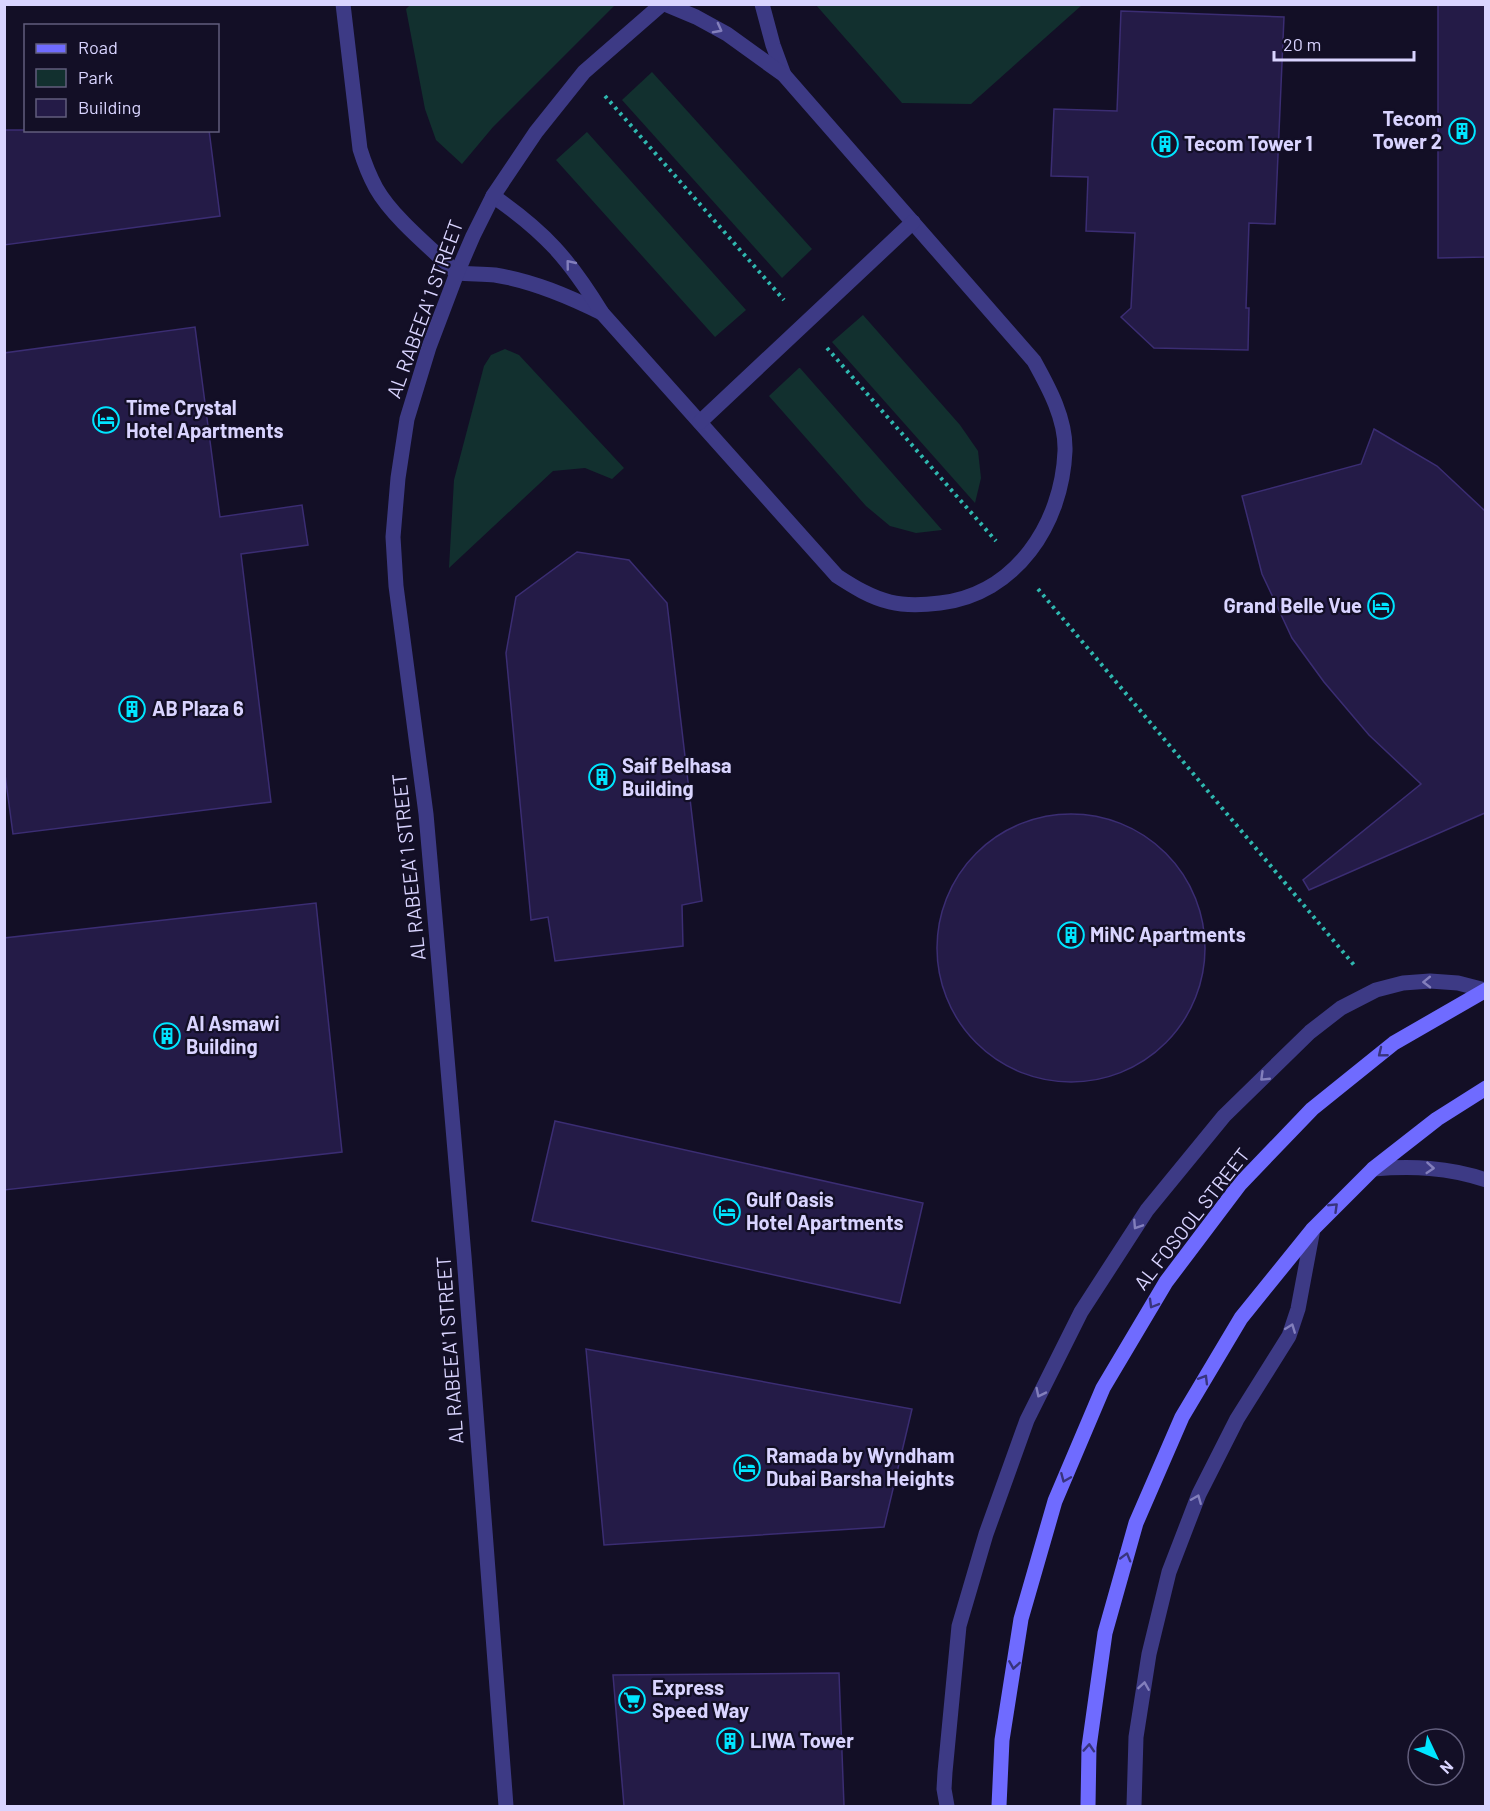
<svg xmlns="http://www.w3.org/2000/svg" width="1490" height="1811" viewBox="0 0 1490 1811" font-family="Barlow,sans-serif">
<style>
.green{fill:#12302f}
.building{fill:#241b47;stroke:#3b2d73;stroke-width:1.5}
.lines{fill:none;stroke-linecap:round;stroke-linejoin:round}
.path{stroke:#2fb8b0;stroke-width:4;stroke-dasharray:3 4.5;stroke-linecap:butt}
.lane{stroke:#3d3a85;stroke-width:15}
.street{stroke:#3d3a85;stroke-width:15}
.secondary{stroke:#6f6bff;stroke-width:15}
.oneway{stroke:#837fbc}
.oneway2{stroke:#38347d}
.labels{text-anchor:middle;stroke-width:4.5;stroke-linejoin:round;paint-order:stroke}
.poi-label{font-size:20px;font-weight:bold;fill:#d9d4ff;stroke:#130f26;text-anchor:start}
.street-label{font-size:20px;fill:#d9d4ff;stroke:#130f26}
</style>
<rect width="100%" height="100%" fill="#130f26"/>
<!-- green -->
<g class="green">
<path d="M 411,4 L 615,4 L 615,5 L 493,127 L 462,164 L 436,140 L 425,109 L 406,9 Z"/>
<path d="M 816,5 L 1082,5 L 971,104 L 902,103 Z"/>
<path d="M 652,72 L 812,249 L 782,278 L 622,100 Z"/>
<path d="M 587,132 L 746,310 L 715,337 L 556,160 Z"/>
<path d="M 863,315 L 960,425 L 978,451 L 981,478 L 975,503 L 832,342 Z"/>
<path d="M 505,349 L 519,355 L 624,468 L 612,479 L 585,468 L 553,471 L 449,568 L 454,480 L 484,366 L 491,355 Z"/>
<path d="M 799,368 L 800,368 L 942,530 L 916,533 L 890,526 L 866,506 L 769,396 Z"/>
</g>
<!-- building -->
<g class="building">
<path d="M 1438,4 L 1485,4 L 1485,257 L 1438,258 Z"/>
<path d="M 1121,11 L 1284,17 L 1275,224 L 1249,223 L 1246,308 L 1249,308 L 1248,350 L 1154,348 L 1121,317 L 1131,308 L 1135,233 L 1086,231 L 1088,177 L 1051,176 L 1054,109 L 1117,111 Z"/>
<path d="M 4,130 L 209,130 L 220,216 L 4,245 Z"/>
<path d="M 195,327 L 220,517 L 302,505 L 308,545 L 241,554 L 271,802 L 13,834 L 4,767 L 4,353 Z"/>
<path d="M 1374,429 L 1437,466 L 1485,511 L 1485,813 L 1309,890 L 1303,880 L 1421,784 L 1369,735 L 1324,682 L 1292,638 L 1262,574 L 1242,496 L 1361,464 Z"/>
<path d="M 577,552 L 629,560 L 667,603 L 702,901 L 682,905 L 683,946 L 555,961 L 548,917 L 531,920 L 506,653 L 516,597 Z"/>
<circle cx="1071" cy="948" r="134"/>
<path d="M 316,903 L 342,1152 L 4,1190 L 4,938 Z"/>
<path d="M 555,1121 L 923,1203 L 900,1303 L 532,1221 Z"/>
<path d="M 586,1349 L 912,1409 L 884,1527 L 604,1545 Z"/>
<path d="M 839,1673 L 844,1806 L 624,1806 L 613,1675 Z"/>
</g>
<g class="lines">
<!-- path -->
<g class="path">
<path d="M 605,96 L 784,300"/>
<path d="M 827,348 L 996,541"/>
<path d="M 1038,589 L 1354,965"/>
</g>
<!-- lane -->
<g class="lane">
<path d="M 343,4 L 360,149 C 364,162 369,175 376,188 C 393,218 432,249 457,273 C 470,274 483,274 495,275 C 533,281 568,296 602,313"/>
<path d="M 762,4 L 773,45 L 784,75"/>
<path d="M 493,196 C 545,232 569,259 602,313 L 837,576 C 854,587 870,597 890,602 C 906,606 924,605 940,603 C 1016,594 1062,524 1065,451 C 1066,419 1049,388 1034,361 L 784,75 L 727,34 L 696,17 L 665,4"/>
<path d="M 700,422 L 913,222"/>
<path d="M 947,1806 L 944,1789 L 945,1772 L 959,1626 L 986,1534 L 1027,1420 L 1081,1312 L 1147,1210 L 1224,1116 L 1310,1032 L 1341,1008 L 1376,990 L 1403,983 L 1430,981 L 1458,983 L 1485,990"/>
<path d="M 1134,1806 L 1136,1737 L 1149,1654 L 1169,1572 L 1199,1494 L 1237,1419 L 1289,1336 L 1298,1309 L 1313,1229"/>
</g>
<!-- street -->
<g class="street">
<path d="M 1373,1169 C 1412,1166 1448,1167 1486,1180"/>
<path d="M 506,1806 L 464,1256 L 431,871 L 426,814 L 396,586 L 393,537 L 398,478 L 407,419 L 429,347 L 457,273 L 473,236 L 493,196 L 536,132 L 584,72 L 662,4"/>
</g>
<!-- secondary -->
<g class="secondary">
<path d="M 999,1806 L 1002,1740 L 1021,1619 L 1055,1501 L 1103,1388 L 1166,1282 L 1240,1184 L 1312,1109 L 1394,1043 L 1486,990"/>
<path d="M 1088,1806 L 1089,1747 L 1105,1633 L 1136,1523 L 1182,1417 L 1241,1318 L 1313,1229 L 1373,1169 L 1437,1119 L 1486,1088"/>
</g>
</g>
<!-- one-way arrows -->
<defs><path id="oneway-chevron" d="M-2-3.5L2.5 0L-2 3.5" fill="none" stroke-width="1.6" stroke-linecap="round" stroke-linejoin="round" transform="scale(1.5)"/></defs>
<g class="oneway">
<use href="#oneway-chevron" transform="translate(718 29) rotate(28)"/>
<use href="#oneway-chevron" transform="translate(570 264) rotate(-129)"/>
<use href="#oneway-chevron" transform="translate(1427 982) rotate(179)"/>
<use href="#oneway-chevron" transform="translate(1264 1077) rotate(136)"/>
<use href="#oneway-chevron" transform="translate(1430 1168) rotate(4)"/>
<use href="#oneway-chevron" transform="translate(1137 1225) rotate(123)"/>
<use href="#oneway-chevron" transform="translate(1291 1328) rotate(-69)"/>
<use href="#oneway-chevron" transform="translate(1040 1393) rotate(116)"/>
<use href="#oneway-chevron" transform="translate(1197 1499) rotate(-68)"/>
<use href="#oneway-chevron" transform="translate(1144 1686) rotate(-81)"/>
</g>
<g class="oneway2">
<use href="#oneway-chevron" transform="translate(1382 1053) rotate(141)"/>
<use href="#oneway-chevron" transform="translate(1334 1207) rotate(-44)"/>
<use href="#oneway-chevron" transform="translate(1153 1304) rotate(120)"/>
<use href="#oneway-chevron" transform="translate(1204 1379) rotate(-59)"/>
<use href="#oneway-chevron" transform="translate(1065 1478) rotate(113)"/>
<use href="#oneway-chevron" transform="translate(1126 1557) rotate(-74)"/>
<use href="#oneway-chevron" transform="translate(1014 1665) rotate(99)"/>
<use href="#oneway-chevron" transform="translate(1089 1748) rotate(-86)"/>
</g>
<!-- icons -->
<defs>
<g id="building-ring" transform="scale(1.35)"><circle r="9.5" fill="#130f26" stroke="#00e5ff" stroke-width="1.5"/><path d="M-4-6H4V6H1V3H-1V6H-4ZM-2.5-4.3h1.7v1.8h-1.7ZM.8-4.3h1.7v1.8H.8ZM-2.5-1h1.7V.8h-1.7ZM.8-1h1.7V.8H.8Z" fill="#00e5ff"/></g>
<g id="hotel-ring" transform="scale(1.35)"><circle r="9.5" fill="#130f26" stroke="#00e5ff" stroke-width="1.5"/><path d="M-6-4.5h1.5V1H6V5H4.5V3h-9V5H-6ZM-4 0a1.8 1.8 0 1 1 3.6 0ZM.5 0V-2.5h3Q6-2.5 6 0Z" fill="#00e5ff"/></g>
<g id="supermarket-ring" transform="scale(1.35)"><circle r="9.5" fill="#130f26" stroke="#00e5ff" stroke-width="1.5"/><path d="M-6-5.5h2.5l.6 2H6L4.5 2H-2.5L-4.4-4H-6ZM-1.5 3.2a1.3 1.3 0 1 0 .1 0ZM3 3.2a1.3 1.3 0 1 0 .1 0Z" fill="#00e5ff"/></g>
</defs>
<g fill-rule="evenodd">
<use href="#building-ring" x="1462" y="131"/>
<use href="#building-ring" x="1165" y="144"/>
<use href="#hotel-ring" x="106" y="420"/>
<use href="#hotel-ring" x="1381" y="606"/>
<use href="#building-ring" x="132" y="709"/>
<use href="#building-ring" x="602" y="777"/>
<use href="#building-ring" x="1071" y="935"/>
<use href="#building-ring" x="167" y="1036"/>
<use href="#hotel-ring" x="727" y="1212"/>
<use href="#hotel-ring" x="747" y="1468"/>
<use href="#supermarket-ring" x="632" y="1700"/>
<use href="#building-ring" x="730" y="1741"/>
</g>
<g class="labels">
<!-- poi labels -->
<g class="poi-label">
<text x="1442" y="126" text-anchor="end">Tecom<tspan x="1442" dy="23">Tower 2</tspan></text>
<text x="1184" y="151">Tecom Tower 1</text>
<text x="126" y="415">Time Crystal<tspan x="126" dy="23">Hotel Apartments</tspan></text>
<text x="1362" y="613" text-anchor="end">Grand Belle Vue</text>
<text x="152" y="716">AB Plaza 6</text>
<text x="622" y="773">Saif Belhasa<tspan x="622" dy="23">Building</tspan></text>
<text x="1090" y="942">MiNC Apartments</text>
<text x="186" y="1031">Al Asmawi<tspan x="186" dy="23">Building</tspan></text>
<text x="746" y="1207">Gulf Oasis<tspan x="746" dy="23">Hotel Apartments</tspan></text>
<text x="766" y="1463">Ramada by Wyndham<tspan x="766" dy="23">Dubai Barsha Heights</tspan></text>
<text x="652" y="1695">Express<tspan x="652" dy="23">Speed Way</tspan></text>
<text x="750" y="1748">LIWA Tower</text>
</g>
<!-- street labels -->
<g class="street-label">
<text transform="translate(425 309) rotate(-70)" y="7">AL RABEEA' 1 STREET</text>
<text transform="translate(409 867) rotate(-96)" y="7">AL RABEEA' 1 STREET</text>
<text transform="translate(1192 1219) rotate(-52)" y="7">AL FOSOOL STREET</text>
<text transform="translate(450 1350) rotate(-94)" y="7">AL RABEEA' 1 STREET</text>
</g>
</g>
<!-- border -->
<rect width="1490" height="1811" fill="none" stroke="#d9d4ff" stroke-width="12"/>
<!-- legend -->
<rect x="24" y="24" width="195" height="108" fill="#130f26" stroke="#625e7d" stroke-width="1.5"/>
<rect x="36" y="44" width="30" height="9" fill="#6f6bff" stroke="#625e7d" stroke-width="1.5"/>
<text x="78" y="54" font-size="18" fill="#d9d4ff">Road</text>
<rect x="36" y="69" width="30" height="18" fill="#12302f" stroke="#625e7d" stroke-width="1.5"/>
<text x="78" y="84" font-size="18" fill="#d9d4ff">Park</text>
<rect x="36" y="99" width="30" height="18" fill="#241b47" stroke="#625e7d" stroke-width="1.5"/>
<text x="78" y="114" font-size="18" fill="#d9d4ff">Building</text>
<!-- north arrow -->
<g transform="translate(1436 1757) rotate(134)"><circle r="28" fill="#130f26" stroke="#625e7d" stroke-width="1.5"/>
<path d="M0-4.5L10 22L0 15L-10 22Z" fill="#00e5ff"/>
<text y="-9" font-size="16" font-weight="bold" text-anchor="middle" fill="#d9d4ff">N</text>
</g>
<!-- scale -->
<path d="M1274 51v9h140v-9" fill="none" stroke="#d9d4ff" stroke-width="3"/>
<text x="1283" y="51" font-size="18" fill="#d9d4ff" stroke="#130f26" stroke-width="4.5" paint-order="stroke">20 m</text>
</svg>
